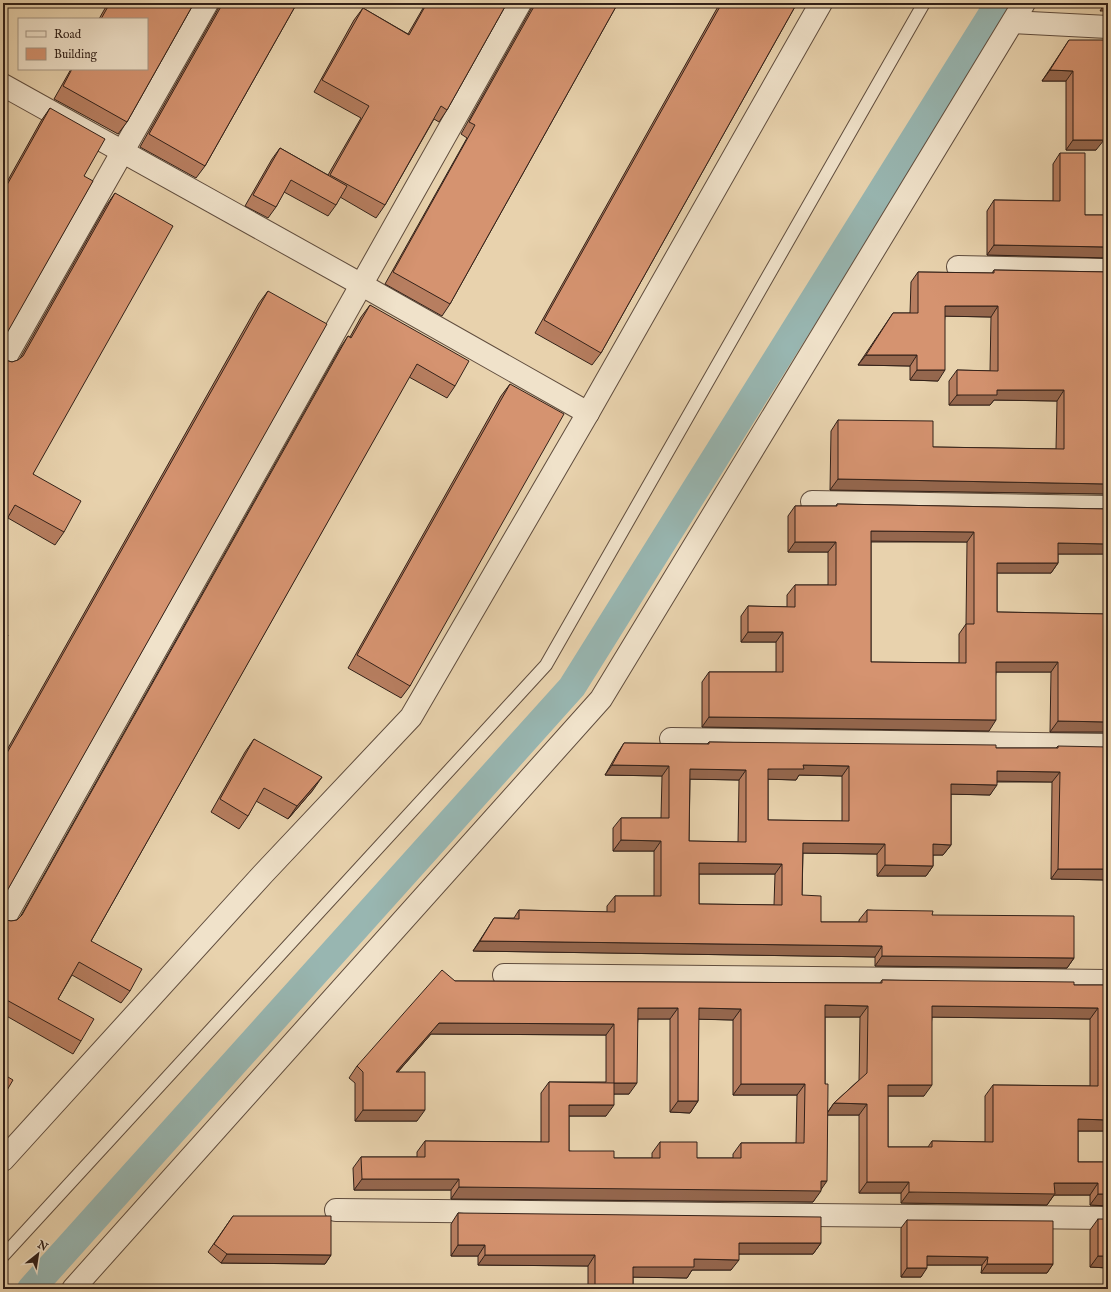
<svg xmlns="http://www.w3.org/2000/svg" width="1111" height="1292" viewBox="0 0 1111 1292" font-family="'IM FELL English',serif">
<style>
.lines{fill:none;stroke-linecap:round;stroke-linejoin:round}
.canal{stroke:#98b6b1;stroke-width:28}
.lane-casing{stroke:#604d3e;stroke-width:14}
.street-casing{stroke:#604d3e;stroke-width:24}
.lane{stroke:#f0e2ca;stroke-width:12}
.street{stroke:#f0e2ca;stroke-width:22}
.wall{fill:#b77e60;stroke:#322119;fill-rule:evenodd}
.shaded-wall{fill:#95674e;stroke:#322119}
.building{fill:#d59370;stroke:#322119;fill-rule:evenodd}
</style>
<rect width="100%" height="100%" fill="#e8d2ad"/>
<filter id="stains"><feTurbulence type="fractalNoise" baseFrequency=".005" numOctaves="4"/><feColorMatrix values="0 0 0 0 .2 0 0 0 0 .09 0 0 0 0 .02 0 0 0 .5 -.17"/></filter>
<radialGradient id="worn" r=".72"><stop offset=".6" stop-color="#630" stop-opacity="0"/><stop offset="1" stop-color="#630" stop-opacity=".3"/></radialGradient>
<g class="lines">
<!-- canal -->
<path class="canal" d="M 31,1289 L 572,687 L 999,3"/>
<!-- lane casing -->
<g class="lane-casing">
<path id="lane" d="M 3,1256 L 546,665 L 924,3"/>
</g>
<!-- street casing -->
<g class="street-casing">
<g id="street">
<path d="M 1013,22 L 1108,27"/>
<path d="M 3,85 L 362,285 L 588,413"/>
<path d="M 958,267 L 1108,270"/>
<path d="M 3,362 L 207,3"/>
<path d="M 812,502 L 1108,507"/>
<path d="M 671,739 L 1108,745"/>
<path d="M 3,921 L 520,3"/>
<path d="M 504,975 L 1108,981"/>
<path d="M 3,1160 L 263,874 L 411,717 L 588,413 L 821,3"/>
<path d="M 336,1210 L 1108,1218"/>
<path d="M 73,1289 L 601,699 L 1024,3"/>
</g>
</g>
<!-- lane -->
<use href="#lane" class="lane"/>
<!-- street -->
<use href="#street" class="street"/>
</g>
<!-- wall -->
<g class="wall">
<path d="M 108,3 L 194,3 L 127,122 L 118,134 L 54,99 L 71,69 L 147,69 L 147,19 L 99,19 Z"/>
<path d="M 219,3 L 297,3 L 205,166 L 196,178 L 140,147 L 218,9 Z"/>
<path d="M 426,3 L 507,3 L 447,110 L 439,122 L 434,119 L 385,205 L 376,218 L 340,197 L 336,205 L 328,216 L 284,192 L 276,207 L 268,218 L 245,206 L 272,159 L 280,148 L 328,175 L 361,118 L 314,92 L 354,20 L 363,8 L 408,34 Z"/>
<path d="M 532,3 L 618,3 L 450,304 L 442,316 L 385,284 L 467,138 L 461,134 L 531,9 Z"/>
<path d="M 720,3 L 797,3 L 601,353 L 592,365 L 535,333 Z"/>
<path d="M 1069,40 L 1104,87 L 1096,150 L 1066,150 L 1066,81 L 1042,81 Z"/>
<path d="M 50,108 L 84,176 L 3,340 L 3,189 L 41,121 Z"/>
<path d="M 1060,153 L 1085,215 L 1108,215 L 1108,258 L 987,255 L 987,211 L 994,200 L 1053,201 L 1053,164 Z"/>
<path d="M 115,193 L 33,474 L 64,532 L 55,545 L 8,518 L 5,360 L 12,362 L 19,360 L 106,206 Z"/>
<path d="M 994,270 L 1108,272 L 1108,494 L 830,490 L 831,431 L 838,420 L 933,447 L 1056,449 L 1057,401 L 994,400 L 990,405 L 949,405 L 949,381 L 957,370 L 990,371 L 991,317 L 945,316 L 938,381 L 910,380 L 910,366 L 858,365 L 893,313 L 910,313 L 911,282 L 918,272 L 992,273 Z"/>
<path d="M 268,291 L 3,898 L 3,757 L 259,303 Z"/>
<path d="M 370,305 L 455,386 L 447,398 L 409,377 L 91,941 L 130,991 L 121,1003 L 72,975 L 58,999 L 81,1041 L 73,1054 L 3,1014 L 3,917 L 6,920 L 11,921 L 17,920 L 19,919 L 340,348 L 348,336 L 350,337 L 361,317 Z"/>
<path d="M 510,384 L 410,686 L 401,698 L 348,668 L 501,396 Z"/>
<path d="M 837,504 L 1108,509 L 1108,554 L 1058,554 L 1058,563 L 1051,573 L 997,573 L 997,612 L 1108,614 L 1108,732 L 1050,732 L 1051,672 L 996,672 L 989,731 L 702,727 L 702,682 L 709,672 L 776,672 L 776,642 L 741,642 L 741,616 L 748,606 L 787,607 L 787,595 L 795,585 L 828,585 L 828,552 L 788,552 L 788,516 L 795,506 L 836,506 ZM 871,542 L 967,542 L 966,624 L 959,634 L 959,663 L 871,662 Z"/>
<path d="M 254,739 L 313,790 L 288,819 L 256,801 L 248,816 L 239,829 L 211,812 L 245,752 Z"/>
<path d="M 709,742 L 996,748 L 1056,748 L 1058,746 L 1108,880 L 1051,879 L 1052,782 L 997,782 L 990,795 L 951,794 L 951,845 L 943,855 L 933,855 L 933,866 L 926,876 L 877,876 L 877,854 L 803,853 L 802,895 L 821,922 L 859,922 L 859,920 L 867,910 L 932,915 L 1074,958 L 1067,968 L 875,966 L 875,957 L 473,951 L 494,918 L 514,918 L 519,910 L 607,912 L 607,906 L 615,896 L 654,896 L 654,851 L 613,851 L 613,828 L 621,818 L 661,818 L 662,776 L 605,775 L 617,754 L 624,743 L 707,744 ZM 799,775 L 842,776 L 842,821 L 768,820 L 768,779 L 796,780 ZM 690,779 L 739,780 L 738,842 L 689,841 ZM 699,874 L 775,874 L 774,905 L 699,904 Z"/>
<path d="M 882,980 L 1074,985 L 1108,985 L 1108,1131 L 1078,1131 L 1078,1162 L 1108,1162 L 1108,1206 L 1090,1205 L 1090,1195 L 1054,1195 L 1047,1205 L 901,1203 L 901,1193 L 859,1193 L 859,1115 L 827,1115 L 821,1189 L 813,1202 L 451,1199 L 451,1190 L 354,1190 L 353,1168 L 361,1157 L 417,1157 L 417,1152 L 425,1141 L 541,1142 L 541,1093 L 549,1082 L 606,1082 L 606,1035 L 431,1034 L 398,1072 L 417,1121 L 355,1121 L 355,1083 L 349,1078 L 357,1066 L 455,981 L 880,983 ZM 825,1017 L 860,1017 L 859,1080 L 834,1103 L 827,1113 L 825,1084 ZM 932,1017 L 1090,1019 L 1090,1086 L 993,1085 L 985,1096 L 985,1142 L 932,1141 L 928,1147 L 888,1147 L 888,1096 L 924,1096 ZM 638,1019 L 670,1019 L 670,1112 L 690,1113 L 698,1101 L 698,1019 L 733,1020 L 733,1095 L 797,1095 L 796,1143 L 741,1143 L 733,1154 L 733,1158 L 697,1158 L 660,1142 L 652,1153 L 652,1158 L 614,1158 L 569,1151 L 569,1116 L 606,1116 L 614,1094 L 629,1094 Z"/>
<path d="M 458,1213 L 821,1243 L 813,1254 L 739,1254 L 731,1270 L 692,1270 L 687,1278 L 633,1277 L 633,1289 L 588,1289 L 588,1266 L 478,1265 L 478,1256 L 451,1256 L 451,1224 Z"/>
<path d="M 233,1216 L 331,1255 L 325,1264 L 221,1263 L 208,1252 Z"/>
<path d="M 1098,1219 L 1108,1268 L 1090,1267 L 1090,1230 Z"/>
<path d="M 907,1220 L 1053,1264 L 1047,1273 L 981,1273 L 982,1265 L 927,1265 L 921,1277 L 901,1277 L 901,1228 Z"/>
</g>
<!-- shaded-wall -->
<g class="shaded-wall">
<path d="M 1105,3 L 1108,3 L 1108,11 L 1100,11 Z"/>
<path d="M 1050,70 L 1073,71 L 1066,81 L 1042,81 Z"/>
<path d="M 1104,76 L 1108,76 L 1108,87 L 1097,87 Z"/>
<path d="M 1073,140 L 1104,140 L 1096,150 L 1066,150 Z"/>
<path d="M 994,245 L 1108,247 L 1108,258 L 987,255 Z"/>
<path d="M 945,306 L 998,306 L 991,317 L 938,316 Z"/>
<path d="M 866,355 L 917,355 L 910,366 L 858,365 Z"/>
<path d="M 917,370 L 945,370 L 938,381 L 910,380 Z"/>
<path d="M 997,390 L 1064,390 L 1057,401 L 994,400 L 990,405 L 949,405 L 957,395 Z"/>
<path d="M 838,479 L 1108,484 L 1108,494 L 830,490 Z"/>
<path d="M 871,531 L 974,532 L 967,542 L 864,541 Z"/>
<path d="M 795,542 L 836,542 L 828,552 L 788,552 Z"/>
<path d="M 1058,543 L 1108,544 L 1108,554 L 1051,554 Z"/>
<path d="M 997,563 L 1058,563 L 1051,573 L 990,573 Z"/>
<path d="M 748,632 L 783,632 L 776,642 L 741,642 Z"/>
<path d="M 996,662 L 1058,662 L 1051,672 L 989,672 Z"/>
<path d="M 709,717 L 996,720 L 989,731 L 702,727 Z"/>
<path d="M 1058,721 L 1108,722 L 1108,732 L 1050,732 Z"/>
<path d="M 612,765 L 669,766 L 662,776 L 605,775 Z"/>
<path d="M 803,765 L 849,766 L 842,776 L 799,775 L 796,780 L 761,779 L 768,769 Z"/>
<path d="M 690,769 L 746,770 L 739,780 L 682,779 Z"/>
<path d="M 997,771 L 1060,772 L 1052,782 L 990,781 Z"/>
<path d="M 322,777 L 313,790 L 288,819 L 297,806 Z"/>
<path d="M 951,784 L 997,785 L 990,795 L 944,794 Z"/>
<path d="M 621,840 L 661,841 L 654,851 L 613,851 Z"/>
<path d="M 803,843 L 885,844 L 877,854 L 795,853 Z"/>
<path d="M 933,844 L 951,845 L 943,855 L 926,855 Z"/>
<path d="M 699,863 L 782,864 L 775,874 L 692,874 Z"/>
<path d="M 885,865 L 933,866 L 926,876 L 877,876 Z"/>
<path d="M 1058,869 L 1108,869 L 1108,880 L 1051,879 Z"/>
<path d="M 480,941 L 882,946 L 875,957 L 473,951 Z"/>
<path d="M 882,956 L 1074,958 L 1067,968 L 875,966 Z"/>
<path d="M 825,1005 L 868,1006 L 860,1017 L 817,1017 Z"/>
<path d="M 932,1006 L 1098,1008 L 1090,1019 L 924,1017 Z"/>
<path d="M 638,1008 L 678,1008 L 670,1019 L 630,1019 Z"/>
<path d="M 699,1008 L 741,1009 L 733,1020 L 691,1019 Z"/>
<path d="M 439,1023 L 614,1024 L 606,1035 L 431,1034 L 388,1083 L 396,1072 Z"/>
<path d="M 614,1083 L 637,1083 L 629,1094 L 606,1094 Z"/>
<path d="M 741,1084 L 805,1084 L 797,1095 L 733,1095 Z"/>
<path d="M 888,1085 L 932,1085 L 924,1096 L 880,1096 Z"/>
<path d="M 678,1101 L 698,1101 L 690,1113 L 670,1112 Z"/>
<path d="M 834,1103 L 867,1104 L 859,1115 L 826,1115 Z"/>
<path d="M 569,1105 L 614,1105 L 606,1116 L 561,1116 Z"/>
<path d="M 363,1110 L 425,1110 L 417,1121 L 355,1121 Z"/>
<path d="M 1078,1119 L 1108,1120 L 1108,1131 L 1070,1131 Z"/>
<path d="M 362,1179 L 459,1179 L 451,1190 L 354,1190 Z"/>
<path d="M 827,1181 L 820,1191 L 821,1191 L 813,1202 L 451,1199 L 459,1187 Z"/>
<path d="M 867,1182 L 909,1182 L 901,1193 L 859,1193 Z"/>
<path d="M 1054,1183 L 1098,1183 L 1090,1195 L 1054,1195 L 1047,1205 L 901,1203 L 909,1192 Z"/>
<path d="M 1098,1194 L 1108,1194 L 1108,1206 L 1090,1205 Z"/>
<path d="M 739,1243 L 821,1243 L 813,1254 L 731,1254 Z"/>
<path d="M 458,1245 L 485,1245 L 478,1256 L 451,1256 Z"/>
<path d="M 227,1254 L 331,1255 L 325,1264 L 221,1263 Z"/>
<path d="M 485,1255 L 595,1255 L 588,1266 L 478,1265 Z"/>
<path d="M 927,1256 L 988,1257 L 982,1265 L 921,1265 Z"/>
<path d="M 1098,1256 L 1108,1256 L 1108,1268 L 1090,1267 Z"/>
<path d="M 694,1259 L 739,1260 L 731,1270 L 692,1270 L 687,1278 L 626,1277 L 633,1267 Z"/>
<path d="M 987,1264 L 1053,1264 L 1047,1273 L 981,1273 Z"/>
<path d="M 907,1268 L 927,1268 L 921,1277 L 901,1277 Z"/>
</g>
<!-- building -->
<g class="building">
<path d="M 110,3 L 194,3 L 127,122 L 63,86 L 72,69 L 147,69 L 147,19 L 101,19 Z"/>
<path d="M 223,3 L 297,3 L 205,166 L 149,134 Z"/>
<path d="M 427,3 L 507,3 L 447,110 L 441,106 L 385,205 L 330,175 L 369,106 L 322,80 L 363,8 L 409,35 Z"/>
<path d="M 536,3 L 618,3 L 450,304 L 393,272 L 475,125 L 469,122 Z"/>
<path d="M 722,3 L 797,3 L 601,353 L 544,320 Z"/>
<path d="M 1069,40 L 1108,40 L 1108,76 L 1104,76 L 1104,140 L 1073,140 L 1073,71 L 1050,70 Z"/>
<path d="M 50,108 L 105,139 L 84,176 L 93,181 L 3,340 L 3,192 Z"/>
<path d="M 280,148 L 347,186 L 336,205 L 291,180 L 276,207 L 253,195 Z"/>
<path d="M 1060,153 L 1085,153 L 1085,215 L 1108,215 L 1108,247 L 994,245 L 994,200 L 1060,201 Z"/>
<path d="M 115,193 L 173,226 L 33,474 L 81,501 L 64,532 L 15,505 L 3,526 L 3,358 L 5,360 L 12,362 L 18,360 L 23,356 Z"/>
<path d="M 994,270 L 1108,272 L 1108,484 L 838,479 L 838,420 L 933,421 L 933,447 L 1064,449 L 1064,390 L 997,390 L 997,395 L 957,395 L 957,370 L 998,371 L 998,306 L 945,306 L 945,370 L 917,370 L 917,355 L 866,355 L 893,313 L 918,313 L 918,272 L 994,273 Z"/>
<path d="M 268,291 L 327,324 L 3,898 L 3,760 Z"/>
<path d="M 370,305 L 469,361 L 455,386 L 417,364 L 91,941 L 142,969 L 130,991 L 79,962 L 58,999 L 94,1019 L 81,1041 L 3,998 L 3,917 L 6,920 L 11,921 L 17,920 L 22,915 L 348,336 L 351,338 Z"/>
<path d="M 510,384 L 564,414 L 410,686 L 357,655 Z"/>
<path d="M 837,504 L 1108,509 L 1108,544 L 1058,543 L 1058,563 L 997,563 L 997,612 L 1108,614 L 1108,722 L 1058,721 L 1058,662 L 996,662 L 996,720 L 709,717 L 709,672 L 783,672 L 783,632 L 748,632 L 748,606 L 795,607 L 795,585 L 836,585 L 836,542 L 795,542 L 795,506 L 837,506 ZM 871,531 L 974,532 L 974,624 L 966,624 L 966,663 L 871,662 Z"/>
<path d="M 3,633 L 8,635 L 3,645 Z"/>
<path d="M 254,739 L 322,777 L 297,806 L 264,788 L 248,816 L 220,799 Z"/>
<path d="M 709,742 L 996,745 L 996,748 L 1058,748 L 1058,746 L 1108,747 L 1108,869 L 1058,869 L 1060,772 L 997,771 L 997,785 L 951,784 L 951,845 L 933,844 L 933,866 L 885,865 L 885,844 L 803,843 L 802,895 L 821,896 L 821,922 L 867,922 L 867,910 L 933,911 L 932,915 L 1074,916 L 1074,958 L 882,956 L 882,946 L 480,941 L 494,918 L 519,919 L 519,910 L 615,912 L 615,896 L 661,896 L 661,841 L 621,840 L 621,818 L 669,818 L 669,766 L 612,765 L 624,743 L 709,744 ZM 803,765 L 849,766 L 849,821 L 768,820 L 768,769 L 804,769 ZM 690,769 L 746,770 L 746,842 L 689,841 ZM 699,863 L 782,864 L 782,905 L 699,904 Z"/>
<path d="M 442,970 L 455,981 L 882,983 L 882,980 L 1074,982 L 1074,985 L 1108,985 L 1108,1120 L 1078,1119 L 1078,1162 L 1108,1162 L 1108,1194 L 1098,1194 L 1098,1183 L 1054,1183 L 1055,1194 L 909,1192 L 909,1182 L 867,1182 L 867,1104 L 834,1103 L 867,1073 L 868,1006 L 825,1005 L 825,1084 L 828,1084 L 827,1181 L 821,1181 L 821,1191 L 459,1187 L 459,1179 L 362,1179 L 361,1157 L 425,1157 L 425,1141 L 549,1142 L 549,1082 L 614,1083 L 614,1024 L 439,1023 L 396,1072 L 425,1072 L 425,1110 L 363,1110 L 363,1072 L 357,1066 ZM 932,1006 L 1098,1008 L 1098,1086 L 993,1085 L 993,1142 L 932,1141 L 932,1147 L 888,1147 L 888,1085 L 932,1085 ZM 638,1008 L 678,1008 L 678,1101 L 698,1101 L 699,1008 L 741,1009 L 741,1084 L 805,1084 L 804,1143 L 741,1143 L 741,1158 L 697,1158 L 697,1142 L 660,1142 L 660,1158 L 614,1158 L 614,1151 L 569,1151 L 569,1105 L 614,1105 L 614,1083 L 637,1083 Z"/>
<path d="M 3,1074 L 13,1080 L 3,1097 Z"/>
<path d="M 458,1213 L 821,1217 L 821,1243 L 739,1243 L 739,1260 L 694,1259 L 694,1267 L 633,1267 L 633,1289 L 595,1289 L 595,1255 L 485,1255 L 485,1245 L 458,1245 Z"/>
<path d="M 233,1216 L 331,1216 L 331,1255 L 227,1254 L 214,1244 Z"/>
<rect x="1098" y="1219" width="10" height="37"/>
<path d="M 907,1220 L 1053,1221 L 1053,1264 L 987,1264 L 988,1257 L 927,1256 L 927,1268 L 907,1268 Z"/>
</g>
<!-- margin -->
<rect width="1111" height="1292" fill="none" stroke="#e8d2ad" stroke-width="16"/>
<rect x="4" y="4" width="1103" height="1284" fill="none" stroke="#322119" stroke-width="2"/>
<rect x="8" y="8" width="1095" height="1276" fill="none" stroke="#322119"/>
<!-- legend -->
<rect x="18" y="18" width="130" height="52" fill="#f0e2ca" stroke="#a49583"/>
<rect x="26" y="31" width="20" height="6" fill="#f0e2ca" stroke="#a49583"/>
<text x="54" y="38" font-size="12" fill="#322119">Road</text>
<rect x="26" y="48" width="20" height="12" fill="#d59370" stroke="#a49583"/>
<text x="54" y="58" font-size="12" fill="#322119">Building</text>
<!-- north arrow -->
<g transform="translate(38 1254) rotate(30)" stroke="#f0e2ca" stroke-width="3" paint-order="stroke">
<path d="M0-3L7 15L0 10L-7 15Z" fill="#322119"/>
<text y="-6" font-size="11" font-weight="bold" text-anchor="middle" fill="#322119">N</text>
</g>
<rect width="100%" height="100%" filter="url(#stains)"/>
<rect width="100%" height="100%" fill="url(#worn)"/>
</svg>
